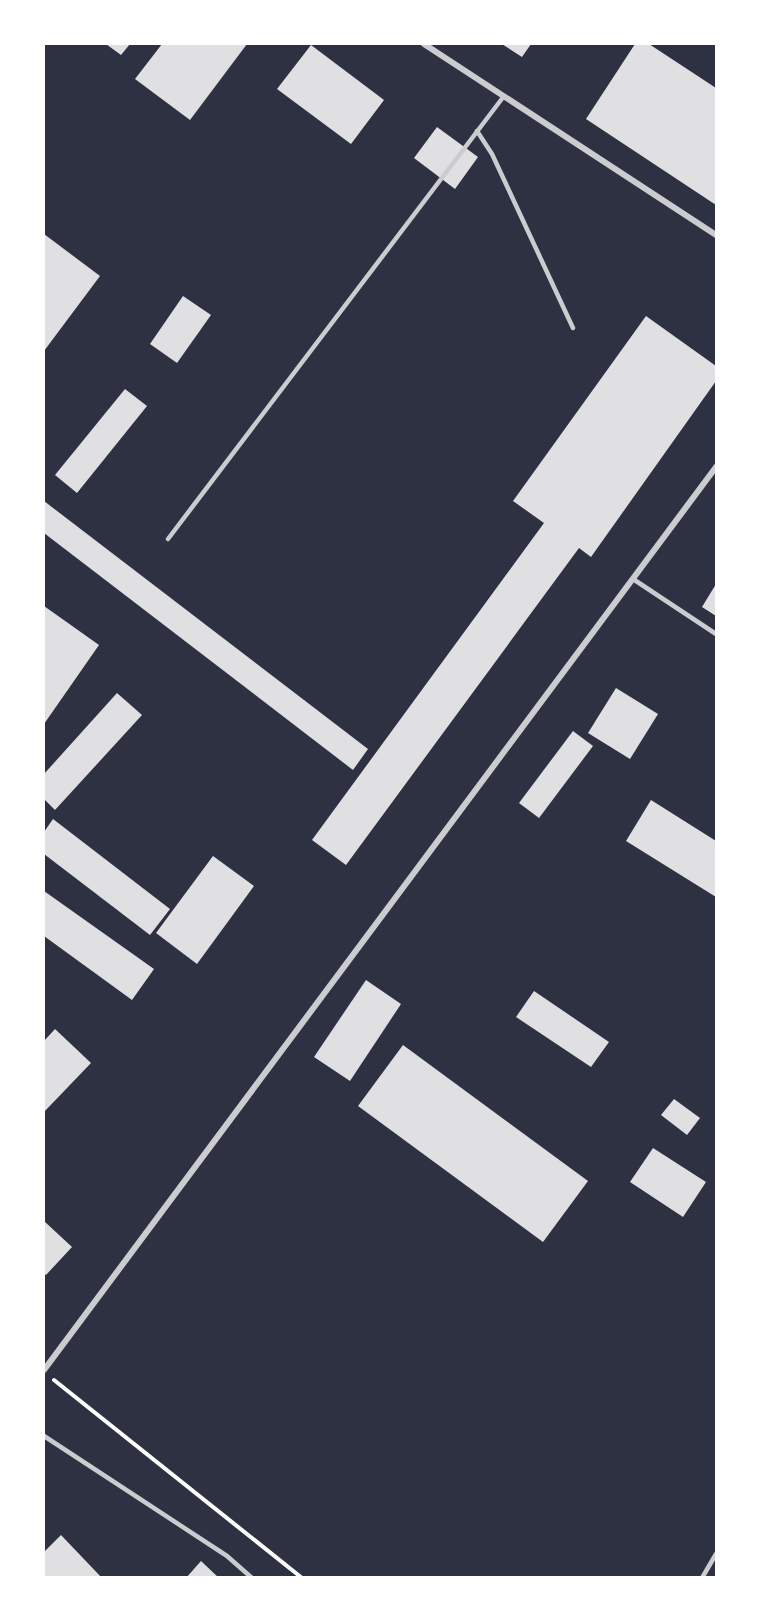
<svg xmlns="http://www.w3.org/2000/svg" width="760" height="1621" viewBox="0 0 760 1621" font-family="Arial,sans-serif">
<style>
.building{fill:#e0e0e3}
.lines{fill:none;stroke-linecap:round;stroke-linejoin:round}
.path{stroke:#fff;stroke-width:4}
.service{stroke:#caccd0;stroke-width:4.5}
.minor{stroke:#caccd0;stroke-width:6}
</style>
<rect width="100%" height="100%" fill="#2d3142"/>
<!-- building -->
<g class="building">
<path d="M 106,44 L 130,44 L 121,55 Z"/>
<path d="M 162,44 L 247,44 L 190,120 L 135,79 Z"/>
<path d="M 502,44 L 531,44 L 522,57 Z"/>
<path d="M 635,44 L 649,44 L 716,88 L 716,205 L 586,119 Z"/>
<path d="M 311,45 L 384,100 L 351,144 L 277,89 Z"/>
<path d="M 437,127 L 478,157 L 455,189 L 414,158 Z"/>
<path d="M 44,234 L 100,276 L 44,351 Z"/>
<path d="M 183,296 L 211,315 L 177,363 L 150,344 Z"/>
<path d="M 646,316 L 716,366 L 716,381 L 591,557 L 579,548 L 346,865 L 312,840 L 544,523 L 513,501 Z"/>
<path d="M 125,389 L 147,406 L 77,493 L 55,475 Z"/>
<path d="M 44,501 L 368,749 L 353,770 L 44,533 Z"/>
<path d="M 716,584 L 716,616 L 702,607 Z"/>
<path d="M 44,606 L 99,645 L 44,724 Z"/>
<path d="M 616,688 L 658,714 L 630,759 L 588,733 Z"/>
<path d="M 117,693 L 142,715 L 55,810 L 44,799 L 44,774 Z"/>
<path d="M 573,731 L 593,746 L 539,818 L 519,803 Z"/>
<path d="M 651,800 L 716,841 L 716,897 L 626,841 Z"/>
<path d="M 53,819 L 170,909 L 150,935 L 44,854 L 44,832 Z"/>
<path d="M 213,856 L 254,886 L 197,964 L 156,933 Z"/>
<path d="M 44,891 L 154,969 L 132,1000 L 44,936 Z"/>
<path d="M 366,980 L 401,1004 L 350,1081 L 314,1057 Z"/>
<path d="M 534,991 L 609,1042 L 591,1067 L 516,1017 Z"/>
<path d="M 55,1029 L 91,1063 L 44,1112 L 44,1041 Z"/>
<path d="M 403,1045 L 588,1181 L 543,1242 L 358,1106 Z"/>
<path d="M 674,1099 L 700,1118 L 687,1135 L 661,1115 Z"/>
<path d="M 653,1148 L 706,1182 L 683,1217 L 630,1182 Z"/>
<path d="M 44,1221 L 72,1247 L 46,1275 L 44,1273 Z"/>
<path d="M 61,1535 L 102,1578 L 44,1578 L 44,1552 Z"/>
<path d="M 201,1561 L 219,1578 L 186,1578 Z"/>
</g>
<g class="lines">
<!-- path -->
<path class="path" d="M 54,1380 L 302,1578"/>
<!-- service -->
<g class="service">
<path d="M 477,131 L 492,154 L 573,328"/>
<path d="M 168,539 L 504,96"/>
<path d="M 633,579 L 716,634"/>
<path d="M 44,1436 L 227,1556 L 252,1578"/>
<path d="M 702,1578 L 716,1554"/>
</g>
<!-- minor -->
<g class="minor">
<path d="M 424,44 L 716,235"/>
<path d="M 44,1370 L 716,467"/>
</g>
</g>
<!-- border -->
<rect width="760" height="1621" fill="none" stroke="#ffffff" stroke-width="90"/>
</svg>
